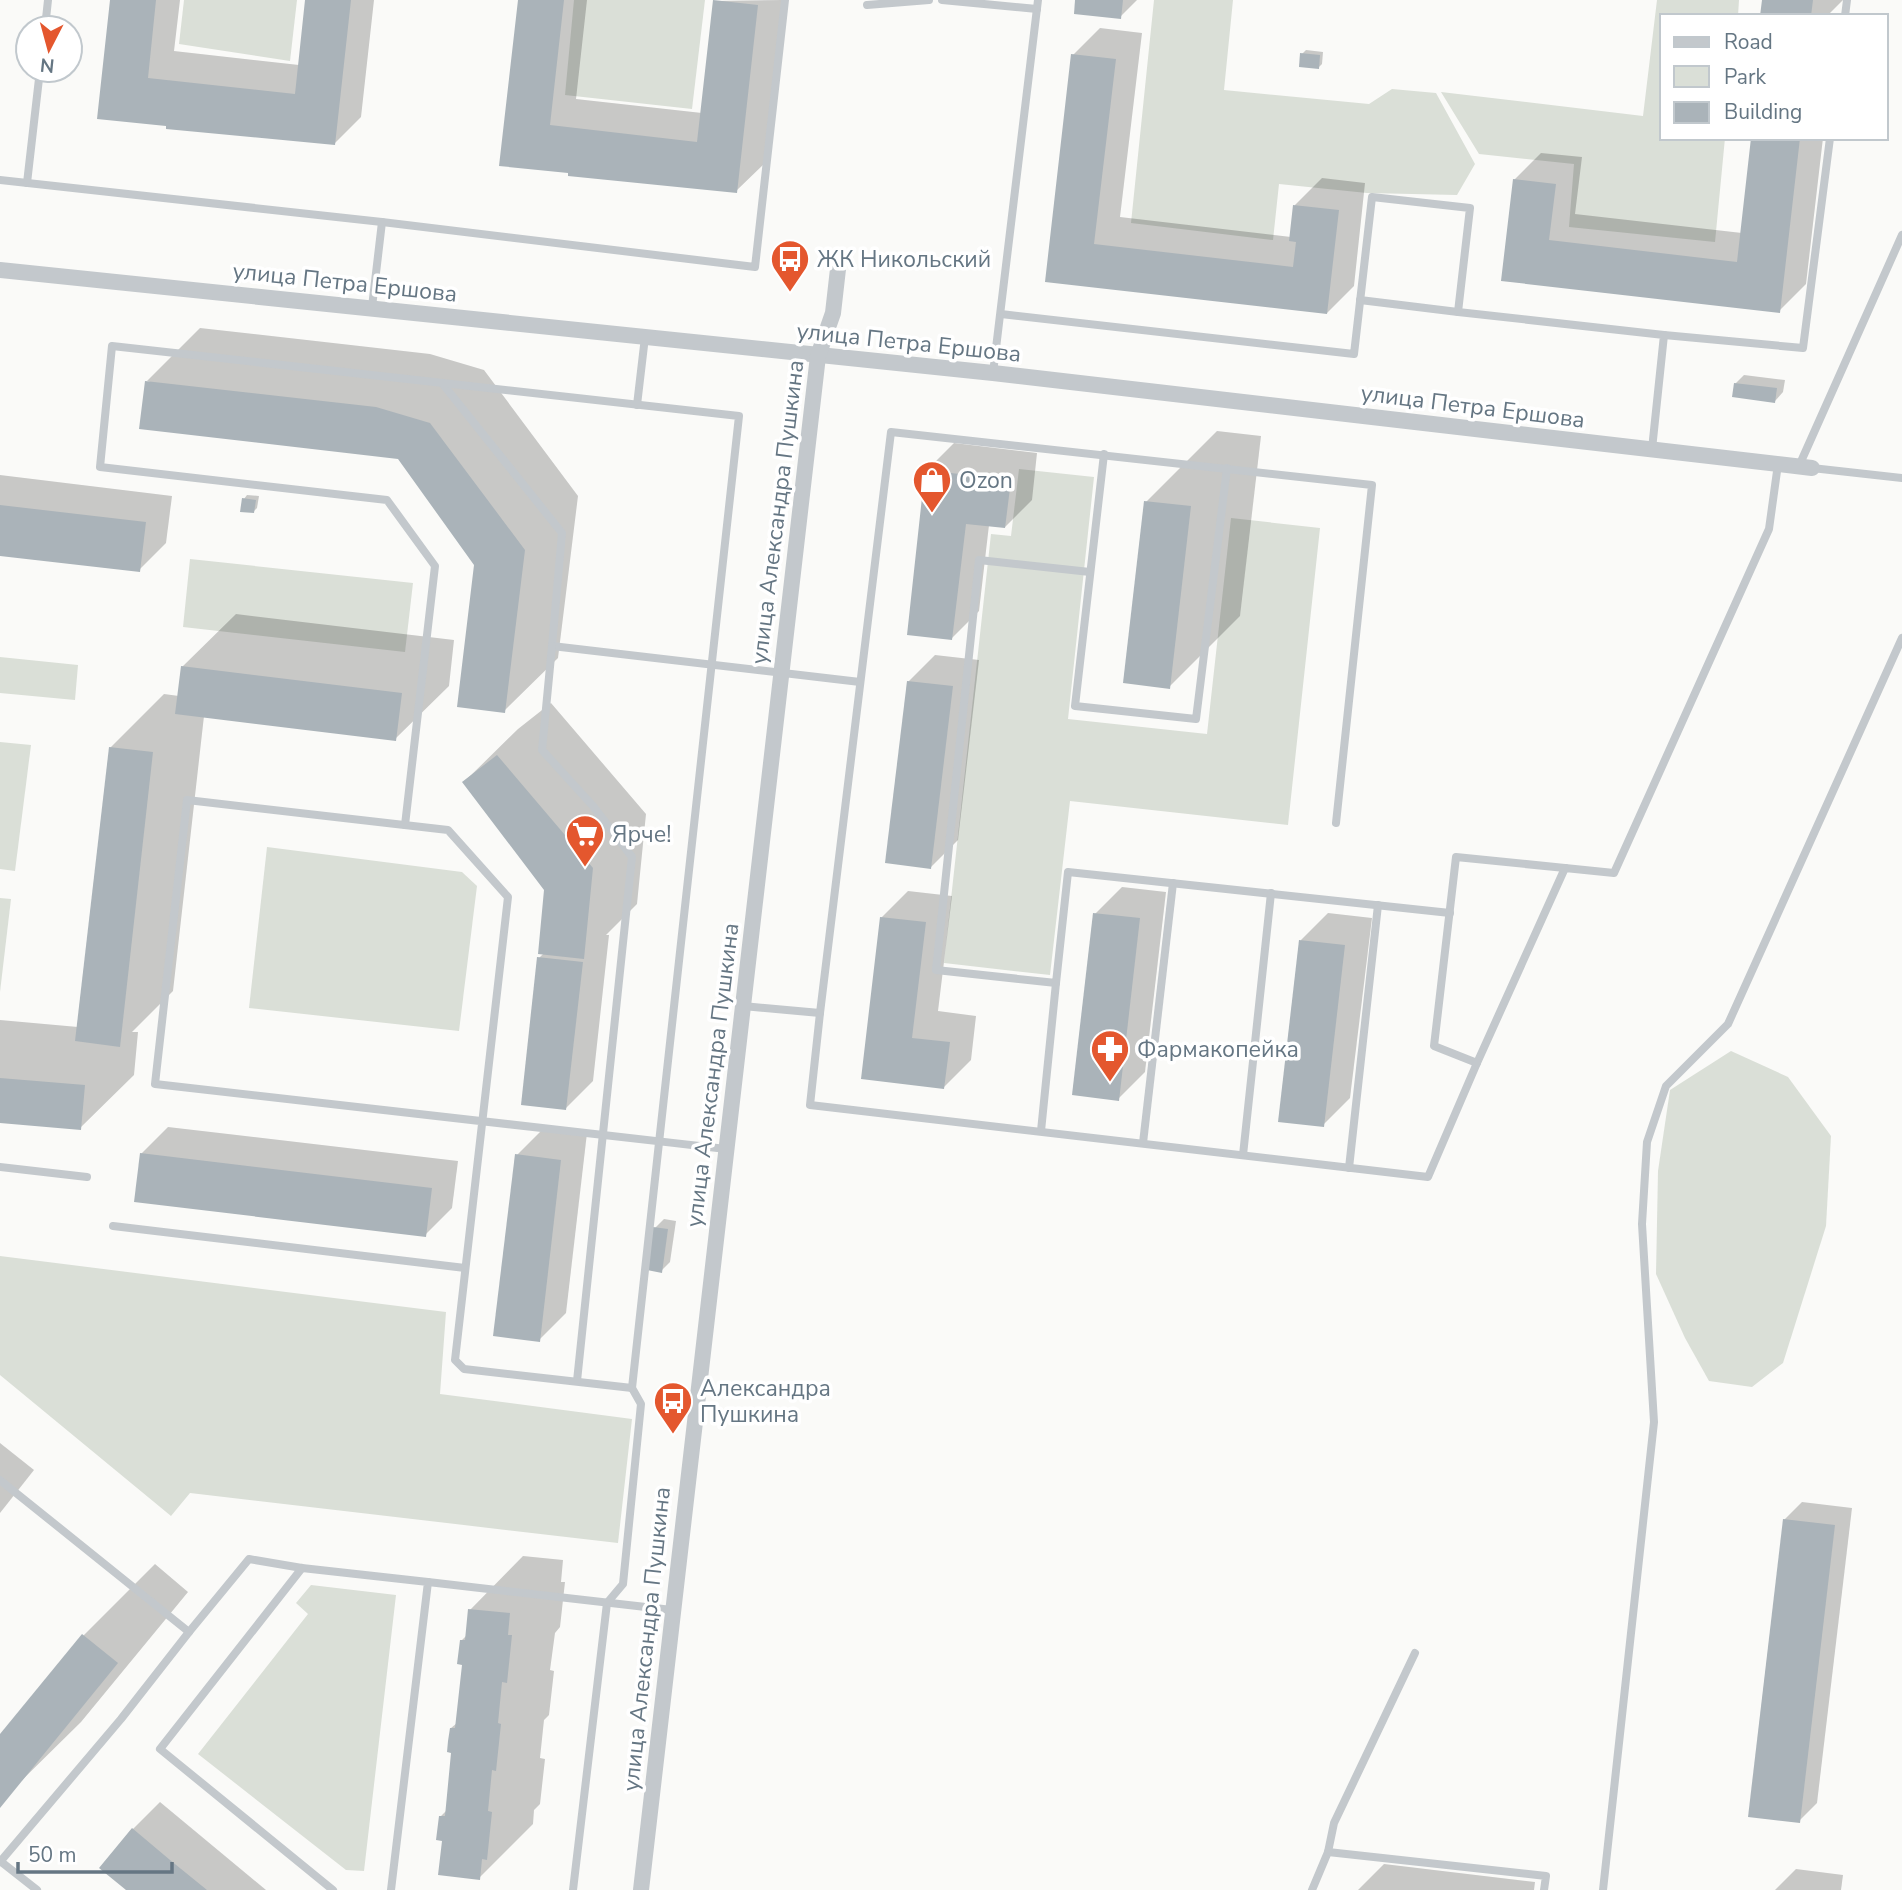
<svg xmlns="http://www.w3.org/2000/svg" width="1902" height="1890" viewBox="0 0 1902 1890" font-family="'Nunito Sans',sans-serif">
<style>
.green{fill:#dadfd7}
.shadow{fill:#0003}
.building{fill:#aab3b9}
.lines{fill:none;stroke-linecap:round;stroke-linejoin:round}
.service{stroke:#c3c8cc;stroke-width:8}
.minor{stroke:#c3c8cc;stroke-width:16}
.labels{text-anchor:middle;stroke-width:7;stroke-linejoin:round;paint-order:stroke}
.poi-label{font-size:23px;fill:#657683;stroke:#fff;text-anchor:start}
.street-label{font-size:23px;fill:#657683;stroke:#fff}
</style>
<rect width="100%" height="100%" fill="#fafaf8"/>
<!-- green -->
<g class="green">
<path d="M 184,0 L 297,0 L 290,61 L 179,44 Z"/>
<path d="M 574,0 L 705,0 L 692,109 L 565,95 Z"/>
<path d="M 1154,0 L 1233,0 L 1224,90 L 1369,104 L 1392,89 L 1436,93 L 1475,164 L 1457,195 L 1367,193 L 1279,184 L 1273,240 L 1131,223 Z"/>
<path d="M 1657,0 L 1739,0 L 1738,16 L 1662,16 L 1662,138 L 1725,138 L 1715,242 L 1569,227 L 1574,164 L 1479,154 L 1441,92 L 1643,116 Z"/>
<path d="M 1019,469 L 1094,477 L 1068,719 L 1207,734 L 1231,518 L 1320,528 L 1288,825 L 1070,801 L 1050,975 L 944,963 L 991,534 L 1011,536 Z"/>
<path d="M 190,559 L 413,583 L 405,652 L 183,627 Z"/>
<path d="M 0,657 L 78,665 L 75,700 L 0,693 Z"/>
<path d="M 0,742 L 31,745 L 15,871 L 0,869 Z"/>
<path d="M 267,847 L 462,872 L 477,886 L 459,1031 L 249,1008 Z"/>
<path d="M 0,898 L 11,899 L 0,992 Z"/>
<path d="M 1731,1051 L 1788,1077 L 1831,1136 L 1826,1226 L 1783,1363 L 1752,1387 L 1709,1381 L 1685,1338 L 1656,1274 L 1658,1171 L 1670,1090 Z"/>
<path d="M 0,1256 L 446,1312 L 440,1394 L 632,1419 L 618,1543 L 190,1493 L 171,1516 L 0,1375 Z"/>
<path d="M 311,1585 L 396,1595 L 364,1871 L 346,1870 L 198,1754 L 308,1614 L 296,1603 Z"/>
</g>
<!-- shadow -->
<g class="shadow">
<path d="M 112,0 L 180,0 L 174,51 L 299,65 L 307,0 L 374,0 L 361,117 L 334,144 L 167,127 Z"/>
<path d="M 520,0 L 587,0 L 576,99 L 702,113 L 714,1 L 782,0 L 764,164 L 736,191 L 501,164 Z"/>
<path d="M 1077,0 L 1137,0 L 1120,17 Z"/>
<path d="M 1764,0 L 1843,0 L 1827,16 L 1762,16 Z"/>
<path d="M 1100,28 L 1142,33 L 1120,217 L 1291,237 L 1295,205 L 1322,178 L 1365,183 L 1354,286 L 1327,313 L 1047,280 L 1073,55 Z"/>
<path d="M 1306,50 L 1323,52 L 1322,64 L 1318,68 L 1302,54 Z"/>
<path d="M 1753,138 L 1823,138 L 1806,284 L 1779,311 L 1503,279 L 1514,180 L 1541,153 L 1582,157 L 1575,214 L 1742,233 Z"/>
<path d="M 200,328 L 430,354 L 484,370 L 578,496 L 558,658 L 504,711 L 476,565 L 399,457 L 147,381 Z"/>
<path d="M 1744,375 L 1785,380 L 1783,392 L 1775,401 L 1735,384 Z"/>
<path d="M 1217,431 L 1261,436 L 1240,616 L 1169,687 L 1146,502 Z"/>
<path d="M 954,443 L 1037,453 L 1032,500 L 1005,527 L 989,525 L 979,611 L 952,638 L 927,470 Z"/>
<path d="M 0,475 L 172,496 L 166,543 L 139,570 L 0,554 Z"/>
<path d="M 247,495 L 259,496 L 257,508 L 253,512 L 244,499 Z"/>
<path d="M 236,614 L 454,640 L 449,686 L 395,739 L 204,716 L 173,991 L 132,1032 L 138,1032 L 134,1075 L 80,1128 L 0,1121 L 0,1020 L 78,1027 L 110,748 L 164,694 L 179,696 L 182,667 Z"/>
<path d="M 935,655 L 979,660 L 958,840 L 931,867 L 908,682 Z"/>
<path d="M 551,703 L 646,814 L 637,904 L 606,935 L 609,935 L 593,1081 L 566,1108 L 539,958 L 544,953 L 546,890 L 464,782 L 518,729 Z"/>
<path d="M 1122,887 L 1166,892 L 1145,1072 L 1118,1099 L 1095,914 Z"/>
<path d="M 908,891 L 952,896 L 938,1011 L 976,1016 L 971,1060 L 944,1087 L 862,1078 L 881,918 Z"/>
<path d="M 1328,913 L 1372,918 L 1350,1098 L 1323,1125 L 1301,940 Z"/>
<path d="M 168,1127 L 458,1161 L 452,1208 L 425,1235 L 141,1154 Z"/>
<path d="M 544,1128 L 587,1133 L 566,1313 L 539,1340 L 517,1155 Z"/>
<path d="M 664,1219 L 676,1221 L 670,1262 L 661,1271 L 655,1228 Z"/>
<path d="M 0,1443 L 34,1470 L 0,1513 Z"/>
<path d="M 1802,1502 L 1852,1508 L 1817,1803 L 1799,1821 L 1784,1520 Z"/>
<path d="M 523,1556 L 563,1560 L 561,1582 L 565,1582 L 560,1627 L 555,1633 L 550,1670 L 554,1671 L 549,1715 L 544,1720 L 540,1758 L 545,1759 L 540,1804 L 534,1810 L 533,1824 L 479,1878 L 444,1839 L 441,1816 L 447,1810 L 453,1751 L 451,1728 L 457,1723 L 464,1663 L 461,1641 L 467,1635 L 470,1610 Z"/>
<path d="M 155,1564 L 188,1592 L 81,1722 L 13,1789 L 0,1806 L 0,1737 L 84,1635 Z"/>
<path d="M 160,1802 L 266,1890 L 128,1890 L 133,1829 Z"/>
<path d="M 1384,1864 L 1535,1882 L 1534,1890 L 1358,1890 Z"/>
<path d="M 1796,1869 L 1843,1875 L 1841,1890 L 1775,1890 Z"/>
</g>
<!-- building -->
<g class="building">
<path d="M 110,0 L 156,0 L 148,78 L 295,94 L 305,0 L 351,0 L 335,145 L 166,129 L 166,126 L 97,119 Z"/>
<path d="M 518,0 L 564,0 L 550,125 L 697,142 L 713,0 L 758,5 L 737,193 L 568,176 L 568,173 L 499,166 Z"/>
<path d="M 1075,0 L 1123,0 L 1121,19 L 1074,14 Z"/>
<path d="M 1762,0 L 1813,0 L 1811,16 L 1760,16 Z"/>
<path d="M 1300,53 L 1320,55 L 1319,69 L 1299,67 Z"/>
<path d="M 1071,54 L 1116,59 L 1094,244 L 1293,267 L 1296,242 L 1289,241 L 1293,205 L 1339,210 L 1327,314 L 1045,282 Z"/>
<path d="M 1751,138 L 1800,138 L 1780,313 L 1501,281 L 1513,179 L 1556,184 L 1549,240 L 1737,262 Z"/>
<path d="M 145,381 L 376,407 L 430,423 L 525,550 L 505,713 L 457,707 L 474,565 L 398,459 L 139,429 Z"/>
<path d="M 1734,383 L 1777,388 L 1775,403 L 1732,397 Z"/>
<path d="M 925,470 L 1011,480 L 1005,528 L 966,524 L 952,640 L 907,635 Z"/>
<path d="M 242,498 L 256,500 L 254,513 L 240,512 Z"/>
<path d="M 1144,501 L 1191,506 L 1170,689 L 1123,683 Z"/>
<path d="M 0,505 L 146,522 L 140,572 L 0,556 Z"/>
<path d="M 181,666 L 402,693 L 396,741 L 175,714 Z"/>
<path d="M 907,681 L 953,686 L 931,869 L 885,863 Z"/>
<path d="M 109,747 L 153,752 L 120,1047 L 75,1041 Z"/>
<path d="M 497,755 L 593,868 L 584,959 L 538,954 L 544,890 L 462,782 Z"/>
<path d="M 1093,913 L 1140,918 L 1119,1101 L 1072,1095 Z"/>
<path d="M 880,917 L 926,922 L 912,1038 L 950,1042 L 944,1089 L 861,1079 Z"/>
<path d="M 1299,940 L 1345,945 L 1324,1127 L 1278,1122 Z"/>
<path d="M 537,957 L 583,962 L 566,1110 L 521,1105 Z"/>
<path d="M 0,1078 L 85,1085 L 81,1130 L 0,1123 Z"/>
<path d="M 140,1153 L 432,1188 L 426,1237 L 134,1202 Z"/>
<path d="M 515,1154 L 561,1160 L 540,1342 L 493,1336 Z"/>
<path d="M 653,1227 L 668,1229 L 662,1273 L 647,1270 Z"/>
<path d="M 1783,1519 L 1835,1525 L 1800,1823 L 1748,1817 Z"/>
<path d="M 468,1609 L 510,1613 L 508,1635 L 512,1635 L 507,1683 L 502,1682 L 498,1723 L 501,1724 L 496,1771 L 492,1770 L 488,1811 L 492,1812 L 487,1860 L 482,1859 L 480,1880 L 438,1875 L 442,1841 L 436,1840 L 439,1816 L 445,1816 L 451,1753 L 447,1752 L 448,1741 L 450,1728 L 455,1728 L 462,1665 L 457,1664 L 460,1640 L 465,1640 Z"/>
<path d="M 82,1634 L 118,1663 L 0,1808 L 0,1734 Z"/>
<path d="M 132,1828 L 170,1860 L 207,1890 L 126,1890 L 99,1868 Z"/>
</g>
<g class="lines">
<!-- service -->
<g class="service">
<path d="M 942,0 L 1037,9"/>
<path d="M 867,5 L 929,0"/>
<path d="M 1845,16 L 1847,0"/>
<path d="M 45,28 L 48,0"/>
<path d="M 0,180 L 382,222 L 755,267 L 785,0"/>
<path d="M 27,183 L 40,70"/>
<path d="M 1360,300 L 1458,312"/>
<path d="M 372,307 L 382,222"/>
<path d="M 1001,314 L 1354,354 L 1372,197 L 1470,208 L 1458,312 L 1664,335 L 1652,449"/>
<path d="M 1664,335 L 1803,348 L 1830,138"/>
<path d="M 993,373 L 1038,0"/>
<path d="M 442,383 L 562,533 L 552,646 L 860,682"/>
<path d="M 637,405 L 645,337"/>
<path d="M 1104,454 L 1075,706 L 1196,719 L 1227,468"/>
<path d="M 1799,466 L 1902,235"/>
<path d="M 1812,468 L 1902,478"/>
<path d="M 1090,572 L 979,560 L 936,970 L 1056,983 L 1068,872 L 1450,913"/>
<path d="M 552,646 L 542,750 L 593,806 L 632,857 L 577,1381"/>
<path d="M 405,825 L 435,566 L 387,500 L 100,467 L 112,346 L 739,416 L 632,1388 L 641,1404 L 623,1584 L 607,1603 L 573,1890"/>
<path d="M 743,1006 L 820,1013 L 891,432 L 1372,485 L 1336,823"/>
<path d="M 820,1013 L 810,1105 L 1428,1177 L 1477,1063 L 1565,868 L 1614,873 L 1769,529 L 1778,464"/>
<path d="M 1477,1063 L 1434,1046 L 1456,857 L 1565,868"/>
<path d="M 1041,1131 L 1056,983"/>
<path d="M 1143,1143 L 1173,883"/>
<path d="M 1243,1155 L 1271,893"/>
<path d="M 0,1167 L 87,1177"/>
<path d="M 1349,1168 L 1378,905"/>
<path d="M 113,1226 L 465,1268"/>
<path d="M 632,1388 L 464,1369 L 455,1360 C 472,1206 490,1052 508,897 L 448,830 L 187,800 L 155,1084 C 346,1106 536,1127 726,1149"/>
<path d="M 0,1480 L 189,1632 L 249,1559 L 302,1568 L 428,1582 L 391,1890"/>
<path d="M 302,1568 L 160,1749 L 333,1890"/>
<path d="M 428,1582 L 672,1610"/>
<path d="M 1328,1852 L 1546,1876 L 1544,1890"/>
<path d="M 0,1861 L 37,1890"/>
<path d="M 0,1862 L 121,1719 L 189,1632"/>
<path d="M 1312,1890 L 1328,1852 L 1334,1823 L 1415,1653"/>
<path d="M 1603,1890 L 1654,1422 L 1642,1224 L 1647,1142 L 1666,1086 L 1728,1024 L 1902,638"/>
</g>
<!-- minor -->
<g class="minor">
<path d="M 0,270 L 993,373 L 1812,468"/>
<path d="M 641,1890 L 818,356 L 833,313 L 838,269"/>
</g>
</g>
<!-- icons -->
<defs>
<g id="bus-pin" transform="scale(2.0125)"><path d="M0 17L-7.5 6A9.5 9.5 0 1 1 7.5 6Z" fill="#e4572e" stroke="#fff"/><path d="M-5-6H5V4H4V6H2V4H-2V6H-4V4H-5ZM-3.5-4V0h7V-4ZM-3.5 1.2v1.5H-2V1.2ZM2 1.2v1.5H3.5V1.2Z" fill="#fff"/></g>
<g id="shop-pin" transform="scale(2.0125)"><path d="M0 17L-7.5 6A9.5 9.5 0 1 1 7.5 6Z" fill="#e4572e" stroke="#fff"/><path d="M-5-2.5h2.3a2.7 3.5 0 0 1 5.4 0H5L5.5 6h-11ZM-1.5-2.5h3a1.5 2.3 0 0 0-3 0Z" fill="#fff"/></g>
<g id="supermarket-pin" transform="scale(2.0125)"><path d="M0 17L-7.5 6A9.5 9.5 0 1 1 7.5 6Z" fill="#e4572e" stroke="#fff"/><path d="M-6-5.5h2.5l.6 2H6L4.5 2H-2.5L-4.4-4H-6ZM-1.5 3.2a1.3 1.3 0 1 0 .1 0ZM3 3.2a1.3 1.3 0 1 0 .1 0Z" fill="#fff"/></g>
<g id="pharmacy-pin" transform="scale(2.0125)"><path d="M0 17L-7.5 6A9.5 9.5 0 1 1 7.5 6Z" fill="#e4572e" stroke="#fff"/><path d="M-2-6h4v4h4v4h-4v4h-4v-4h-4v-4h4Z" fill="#fff"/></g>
</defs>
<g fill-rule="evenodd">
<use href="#bus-pin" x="790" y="259"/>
<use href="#shop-pin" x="932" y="480"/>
<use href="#supermarket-pin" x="585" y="834"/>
<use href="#pharmacy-pin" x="1110" y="1049"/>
<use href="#bus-pin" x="673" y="1401"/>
</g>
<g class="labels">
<!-- poi labels -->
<g class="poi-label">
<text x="817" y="267">ЖК Никольский</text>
<text x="959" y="488">Ozon</text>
<text x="612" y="842">Ярче!</text>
<text x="1137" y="1057">Фармакопейка</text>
<text x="700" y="1396">Александра<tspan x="700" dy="26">Пушкина</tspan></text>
</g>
<!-- street labels -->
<g class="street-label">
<text transform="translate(345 282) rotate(6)" y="8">улица Петра Ершова</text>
<text transform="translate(909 342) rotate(6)" y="8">улица Петра Ершова</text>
<text transform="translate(1473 406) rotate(7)" y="8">улица Петра Ершова</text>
<text transform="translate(777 512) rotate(-83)" y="8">улица Александра Пушкина</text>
<text transform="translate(712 1075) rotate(-83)" y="8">улица Александра Пушкина</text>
<text transform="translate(646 1639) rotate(-84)" y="8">улица Александра Пушкина</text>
</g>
</g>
<!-- legend -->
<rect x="1660" y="14" width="228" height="126" fill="#ffffff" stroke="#c1c8cd" stroke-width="2"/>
<rect x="1674" y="37" width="35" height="10" fill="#c3c8cc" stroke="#c1c8cd" stroke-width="2"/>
<text x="1724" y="49" font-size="21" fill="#657683">Road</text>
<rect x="1674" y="66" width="35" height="21" fill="#dadfd7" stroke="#c1c8cd" stroke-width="2"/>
<text x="1724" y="84" font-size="21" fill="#657683">Park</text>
<rect x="1674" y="102" width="35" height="21" fill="#aab3b9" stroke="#c1c8cd" stroke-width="2"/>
<text x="1724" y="119" font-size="21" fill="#657683">Building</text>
<!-- north arrow -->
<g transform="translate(49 49) rotate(186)"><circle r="33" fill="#ffffff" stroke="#c1c8cd" stroke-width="2"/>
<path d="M0-5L12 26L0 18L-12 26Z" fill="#e4572e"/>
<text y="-10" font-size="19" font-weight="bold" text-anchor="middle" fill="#657683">N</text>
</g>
<!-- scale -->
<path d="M18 1862v10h154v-10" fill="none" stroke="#657683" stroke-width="3.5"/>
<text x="28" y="1862" font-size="21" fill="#657683" stroke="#ffffff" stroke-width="5" paint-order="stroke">50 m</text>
</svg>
